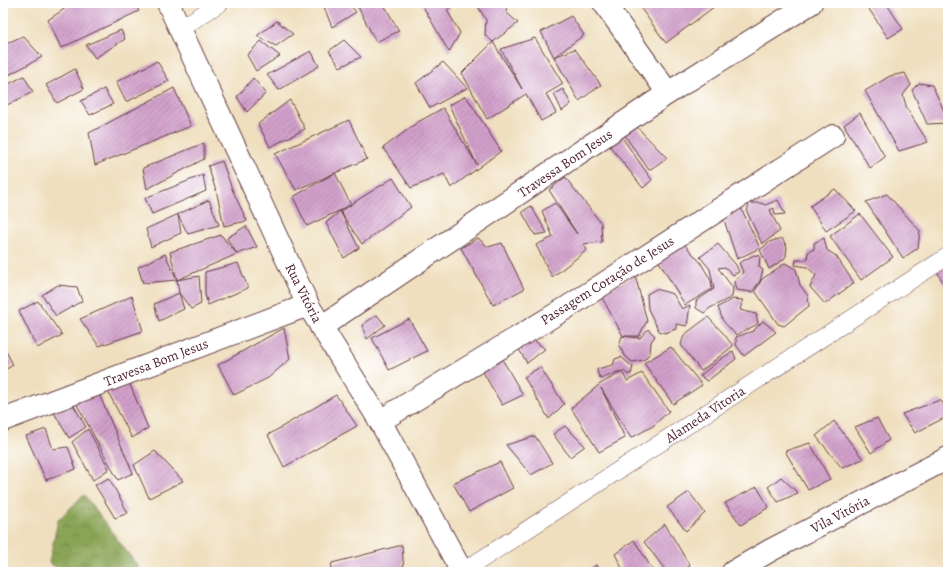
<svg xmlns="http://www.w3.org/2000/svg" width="951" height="575" viewBox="0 0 951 575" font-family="Alegreya,serif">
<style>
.forest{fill:url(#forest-crowns);stroke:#6a6240}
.building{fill:url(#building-hatch)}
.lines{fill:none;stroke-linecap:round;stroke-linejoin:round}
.service-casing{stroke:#633c41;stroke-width:18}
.minor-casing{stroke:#633c41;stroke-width:24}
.service{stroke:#fff;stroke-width:17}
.minor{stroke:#fff;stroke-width:22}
.labels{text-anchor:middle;stroke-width:3;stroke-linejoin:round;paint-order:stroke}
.street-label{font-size:14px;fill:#4a1f2b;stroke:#fff}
</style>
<defs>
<pattern id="forest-crowns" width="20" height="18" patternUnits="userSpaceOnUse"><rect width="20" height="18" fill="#8aa456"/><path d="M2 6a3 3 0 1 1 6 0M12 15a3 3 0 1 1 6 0" fill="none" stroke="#738547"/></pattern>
<pattern id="building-hatch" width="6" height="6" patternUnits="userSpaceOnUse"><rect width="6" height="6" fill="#d1a0cb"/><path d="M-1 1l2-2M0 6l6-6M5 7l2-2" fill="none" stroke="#ac82a5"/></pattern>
</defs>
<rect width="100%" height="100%" fill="#fff"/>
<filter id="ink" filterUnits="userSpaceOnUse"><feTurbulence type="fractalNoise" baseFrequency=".025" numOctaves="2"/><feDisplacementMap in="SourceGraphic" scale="8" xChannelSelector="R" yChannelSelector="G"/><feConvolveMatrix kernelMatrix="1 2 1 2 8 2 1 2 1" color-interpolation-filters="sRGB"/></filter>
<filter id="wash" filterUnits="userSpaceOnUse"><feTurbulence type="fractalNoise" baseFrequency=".012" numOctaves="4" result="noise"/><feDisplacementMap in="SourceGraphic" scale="16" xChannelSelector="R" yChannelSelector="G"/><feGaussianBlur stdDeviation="0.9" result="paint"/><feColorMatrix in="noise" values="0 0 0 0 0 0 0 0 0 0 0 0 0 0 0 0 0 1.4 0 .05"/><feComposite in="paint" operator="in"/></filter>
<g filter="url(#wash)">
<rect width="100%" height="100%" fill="#efdfbe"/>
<!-- forest -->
<path class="forest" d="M 84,495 L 142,572 L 64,572 L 49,563 L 58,520 Z"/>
<g id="blocks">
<!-- building -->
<g class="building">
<path d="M 73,3 L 134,3 L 139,11 L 61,48 L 48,20 Z"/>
<path d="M 329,3 L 348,3 L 356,12 L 332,27 L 324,7 Z"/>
<path d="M 356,3 L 383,3 L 399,31 L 376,42 Z"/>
<path d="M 421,3 L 456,3 L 447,10 L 460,33 L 449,52 Z"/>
<path d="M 476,3 L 508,3 L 506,12 L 518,23 L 493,42 L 485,35 L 486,20 Z"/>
<path d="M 637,3 L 719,3 L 666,43 Z"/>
<path d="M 865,3 L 886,3 L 903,29 L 888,38 Z"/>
<path d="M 571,16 L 584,35 L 554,57 L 575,49 L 601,85 L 579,101 L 554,57 L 541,32 Z"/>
<path d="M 277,21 L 293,34 L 276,46 L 257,36 Z"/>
<path d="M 121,30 L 125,39 L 95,58 L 86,45 Z"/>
<path d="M 23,36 L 42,57 L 3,78 L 3,45 Z"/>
<path d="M 535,38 L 563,84 L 546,94 L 556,113 L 541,121 L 526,94 L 487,119 L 462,73 L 493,42 L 522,89 L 501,49 Z"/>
<path d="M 344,40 L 361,57 L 340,67 L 329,51 Z"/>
<path d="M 261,41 L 280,56 L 256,71 L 247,55 Z"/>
<path d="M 311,51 L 319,66 L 279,90 L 267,75 Z"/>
<path d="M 157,61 L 169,81 L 126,102 L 116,82 Z"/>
<path d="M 443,62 L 467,88 L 430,108 L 416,83 Z"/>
<path d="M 75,69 L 84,89 L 57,103 L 46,85 Z"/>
<path d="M 905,73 L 911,85 L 903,95 L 907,109 L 928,142 L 899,151 L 865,91 L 890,76 Z"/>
<path d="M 24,76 L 33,92 L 3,107 L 3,87 Z"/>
<path d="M 253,78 L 266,93 L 247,112 L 237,97 Z"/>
<path d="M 919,83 L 932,85 L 948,119 L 948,123 L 927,124 L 912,90 Z"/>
<path d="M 174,88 L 191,126 L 95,165 L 89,133 Z"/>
<path d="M 104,89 L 113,104 L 90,115 L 81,101 Z"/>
<path d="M 563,89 L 571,104 L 562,111 L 554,94 Z"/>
<path d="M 466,96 L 501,151 L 451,188 L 444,174 L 411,188 L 383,148 L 418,122 L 443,108 L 477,165 L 449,105 Z"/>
<path d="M 290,100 L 305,129 L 270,147 L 258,124 Z"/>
<path d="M 860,113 L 885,157 L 870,168 L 844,125 Z"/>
<path d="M 349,120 L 367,159 L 335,173 L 351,205 L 307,226 L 293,197 L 335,173 L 296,190 L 275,154 Z"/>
<path d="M 635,125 L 667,158 L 649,170 L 623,133 Z"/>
<path d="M 616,129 L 652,180 L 643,188 L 605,140 Z"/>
<path d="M 204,143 L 204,159 L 147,189 L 143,168 Z"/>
<path d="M 222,161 L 232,189 L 247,221 L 224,226 L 217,194 L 208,166 Z"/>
<path d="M 203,175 L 206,191 L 152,214 L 145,198 Z"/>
<path d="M 565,177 L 601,223 L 602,242 L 583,244 L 587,250 L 552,277 L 536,245 L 553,237 L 542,211 L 555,203 L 577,234 L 549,190 Z"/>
<path d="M 393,178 L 411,207 L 362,244 L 340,211 L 359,248 L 344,258 L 326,223 L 340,211 Z"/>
<path d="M 835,189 L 856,211 L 826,231 L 810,206 Z"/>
<path d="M 887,194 L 920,231 L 918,248 L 903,258 L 866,202 Z"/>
<path d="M 209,200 L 219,225 L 188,234 L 178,215 L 181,233 L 151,247 L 146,229 Z"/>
<path d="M 778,200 L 785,214 L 775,215 L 774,208 L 770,210 L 780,231 L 762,244 L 747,212 L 749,203 L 761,203 L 765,205 Z"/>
<path d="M 531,206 L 547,233 L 535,235 L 522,212 Z"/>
<path d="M 741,208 L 760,248 L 737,259 L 723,217 Z"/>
<path d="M 860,214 L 893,257 L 861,280 L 830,236 Z"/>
<path d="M 246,226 L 257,247 L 237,254 L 227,238 Z"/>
<path d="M 221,235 L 237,254 L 177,280 L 170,252 Z"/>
<path d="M 478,238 L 488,247 L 502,243 L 524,289 L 493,305 L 461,248 Z"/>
<path d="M 782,238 L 787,247 L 786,256 L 783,260 L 769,269 L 760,250 L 769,242 Z"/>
<path d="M 824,238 L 827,250 L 836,256 L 854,283 L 825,304 L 810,287 L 816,275 L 807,267 L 795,265 L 796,260 L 807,260 L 808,252 L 814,249 L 814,243 Z"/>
<path d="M 684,244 L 701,263 L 711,281 L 712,289 L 685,305 L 658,260 Z"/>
<path d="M 718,244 L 736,265 L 739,272 L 733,275 L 725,267 L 718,268 L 733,288 L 732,297 L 710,308 L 704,313 L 696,308 L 696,301 L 714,289 L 710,269 L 700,257 Z"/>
<path d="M 165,254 L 177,280 L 143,283 L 138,267 Z"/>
<path d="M 754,255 L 760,256 L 759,267 L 763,270 L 760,281 L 752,292 L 736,290 L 734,282 L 743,272 L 739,263 Z"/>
<path d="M 948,258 L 948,293 L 935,267 Z"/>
<path d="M 238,263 L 248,288 L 208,305 L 205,294 L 205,272 Z"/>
<path d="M 785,263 L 796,269 L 800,285 L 808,296 L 809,306 L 784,326 L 778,324 L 755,291 L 762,279 Z"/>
<path d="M 635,275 L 647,321 L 639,336 L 623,336 L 600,294 Z"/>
<path d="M 199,276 L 201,304 L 191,309 L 179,293 L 184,309 L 159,321 L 154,304 L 179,293 L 177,280 Z"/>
<path d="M 58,285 L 77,287 L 82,301 L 56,316 L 42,295 Z"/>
<path d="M 656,289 L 673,294 L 682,309 L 690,305 L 687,326 L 676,324 L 676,329 L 665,333 L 659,331 L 648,309 L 647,294 Z"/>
<path d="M 132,296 L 143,331 L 99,346 L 80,319 Z"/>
<path d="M 733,299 L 743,300 L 740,310 L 756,314 L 758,324 L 736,335 L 723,321 L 718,307 Z"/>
<path d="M 38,301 L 62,335 L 37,348 L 19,311 Z"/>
<path d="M 377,315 L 385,325 L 367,339 L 362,325 Z"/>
<path d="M 708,317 L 724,334 L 733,346 L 701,371 L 681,345 L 684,335 Z"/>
<path d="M 409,319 L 427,351 L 389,370 L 372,338 Z"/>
<path d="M 763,321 L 776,332 L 744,356 L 736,345 L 736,337 L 753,331 Z"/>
<path d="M 284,328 L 290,359 L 268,378 L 234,395 L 218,365 Z"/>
<path d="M 648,329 L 655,336 L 651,342 L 650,353 L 644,360 L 632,362 L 625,356 L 619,346 L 622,336 L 640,338 Z"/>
<path d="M 529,336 L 545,349 L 527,363 L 517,346 Z"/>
<path d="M 3,345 L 13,365 L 3,371 Z"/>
<path d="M 671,347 L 702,385 L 673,404 L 644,363 Z"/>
<path d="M 733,351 L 736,359 L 707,381 L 700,376 L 718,361 Z"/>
<path d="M 621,357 L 633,367 L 631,374 L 627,374 L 624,371 L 617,372 L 601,379 L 598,374 L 597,369 L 613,365 L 615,359 Z"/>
<path d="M 502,359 L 523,395 L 502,405 L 483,372 Z"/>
<path d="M 540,367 L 564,404 L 549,419 L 524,377 Z"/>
<path d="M 622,372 L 627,381 L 642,373 L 669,411 L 653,426 L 631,438 L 601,388 L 625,438 L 599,452 L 571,408 L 600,384 Z"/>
<path d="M 128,380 L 148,428 L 132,438 L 106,388 Z"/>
<path d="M 96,387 L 133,473 L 118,480 L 74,399 Z"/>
<path d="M 336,395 L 357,426 L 284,467 L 268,435 Z"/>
<path d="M 70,399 L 86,427 L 69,438 L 50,406 Z"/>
<path d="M 940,400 L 948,409 L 948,416 L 915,433 L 902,414 Z"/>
<path d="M 877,418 L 889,440 L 871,453 L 855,427 Z"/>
<path d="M 834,421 L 863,459 L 842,468 L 816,436 Z"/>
<path d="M 565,426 L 585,446 L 570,457 L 553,434 Z"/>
<path d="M 46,429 L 53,449 L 68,447 L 76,469 L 46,480 L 26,436 Z"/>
<path d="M 88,429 L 109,469 L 93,480 L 72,442 Z"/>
<path d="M 535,436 L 552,463 L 531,475 L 506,445 Z"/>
<path d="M 810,443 L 830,479 L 808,490 L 785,451 Z"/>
<path d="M 155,451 L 183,481 L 149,498 L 134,465 Z"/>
<path d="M 500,462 L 513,488 L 469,512 L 453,483 Z"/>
<path d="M 781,477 L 798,493 L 778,502 L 768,487 Z"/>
<path d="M 109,478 L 128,513 L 115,518 L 95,485 Z"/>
<path d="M 757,487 L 769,507 L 741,525 L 725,503 Z"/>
<path d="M 689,492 L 705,513 L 686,531 L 667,507 Z"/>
<path d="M 665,524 L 690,566 L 679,572 L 667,572 L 644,542 Z"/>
<path d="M 634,540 L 654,572 L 624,572 L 615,554 Z"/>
<path d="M 402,545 L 404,572 L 330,572 L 332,563 Z"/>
<path d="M 596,565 L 599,572 L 586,572 Z"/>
</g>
</g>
</g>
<g filter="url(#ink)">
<use href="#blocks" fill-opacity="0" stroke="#633c41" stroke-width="1"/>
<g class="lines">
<!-- service casing -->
<g class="service-casing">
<g id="service">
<path d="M 181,28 L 220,3"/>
<path d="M 462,572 L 948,256"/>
</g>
</g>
<!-- minor casing -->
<g class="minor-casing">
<g id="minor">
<path d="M 168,3 L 308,305 L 380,421 L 462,572"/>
<path d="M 604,3 L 668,93"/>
<path d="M 321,327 L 668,93 L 811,3"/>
<path d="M 3,420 L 308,305"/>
<path d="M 380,421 L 566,308 L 833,136"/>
<path d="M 733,572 L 771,550 L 948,458"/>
</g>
</g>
<!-- service -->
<use href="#service" class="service"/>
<!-- minor -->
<use href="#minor" class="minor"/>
</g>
</g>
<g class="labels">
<!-- street labels -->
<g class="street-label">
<text transform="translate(565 163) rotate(-34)" y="5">Travessa Bom Jesus</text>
<text transform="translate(607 280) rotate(-32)" y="5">Passagem Coração de Jesus</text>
<text transform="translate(304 293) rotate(63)" y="5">Rua Vitória</text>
<text transform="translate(156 362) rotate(-21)" y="5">Travessa Bom Jesus</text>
<text transform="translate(705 414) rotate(-33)" y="5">Alameda Vitoria</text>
<text transform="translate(840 514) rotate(-28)" y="5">Vila Vitória</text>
</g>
</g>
<!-- margin -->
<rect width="951" height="575" fill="none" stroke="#fff" stroke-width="16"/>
</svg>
